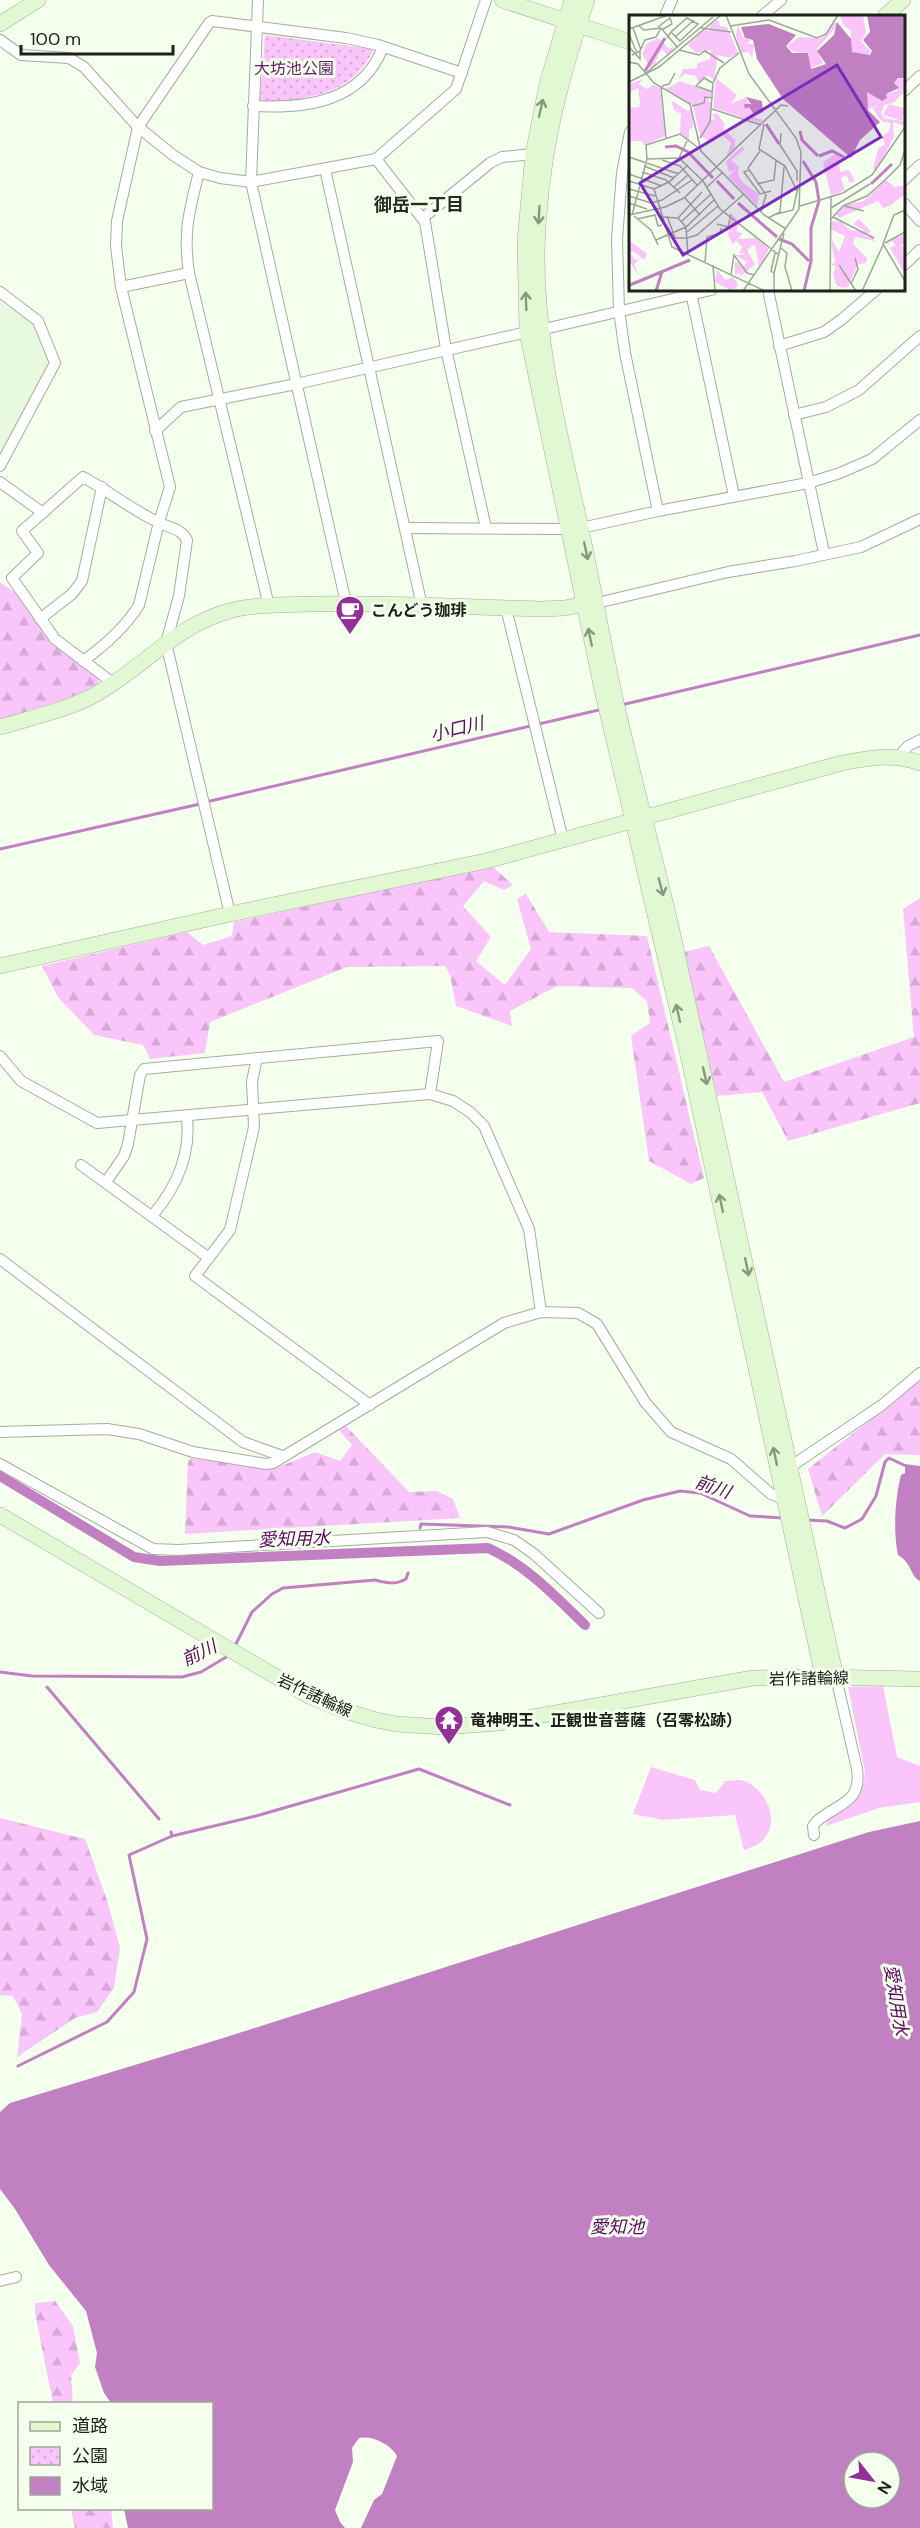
<svg xmlns="http://www.w3.org/2000/svg" width="920" height="2528" viewBox="0 0 920 2528" font-family="'DM Sans','Noto Sans JP',sans-serif">
<style>
.built{fill:#e7f9de}
.grass{fill:#fac5fa}
.forest{fill:url(#forest-firs)}
.park{fill:url(#park-dots)}
.water{fill:#c180c1;fill-rule:evenodd}
.lines{fill:none;stroke-linecap:round;stroke-linejoin:round}
.stream{stroke:#c180c1;stroke-width:3}
.canal{stroke:#c180c1;stroke-width:10}
.street-casing{stroke:#a2af9c;stroke-width:12}
.secondary-casing{stroke:#a2af9c;stroke-width:16}
.street{stroke:#fff;stroke-width:10}
.secondary{stroke:#e1f8d3;stroke-width:15}
.oneway{stroke:#88977f}
.labels{text-anchor:middle;stroke-width:6;stroke-linejoin:round;paint-order:stroke}
.park-label{font-size:16px;fill:#691a6c;stroke:#f4ffee}
.poi-label{font-size:16px;font-weight:bold;fill:#1b2018;stroke:#f4ffee;text-anchor:start}
.street-label{font-size:16px;fill:#1b2018;stroke:#f4ffee}
.neighbourhood-label{font-size:18px;font-weight:bold;fill:#242e1e;stroke:#f4ffee}
.water-label{font-size:18px;font-style:italic;fill:#5d0a60;stroke:#f4ffee}
.inset-river{fill:none;stroke:#c180c1;stroke-width:3}
.inset-road{fill:none;stroke:#9da698;stroke-width:1.5}
.view{fill:#7b2cbf;fill-opacity:0.15;stroke:#7b2cbf;stroke-width:3}
.inset-edge{fill:none;stroke:#1b2018;stroke-width:3}
</style>
<defs>
<pattern id="forest-firs" width="22" height="20" patternUnits="userSpaceOnUse" patternTransform="scale(1.5)"><rect width="22" height="20" fill="#fac5fa"/><path d="M5 1l3.5 6h-7zM16 11l3.5 6h-7z" fill="#d6a9d6"/></pattern>
<pattern id="park-dots" width="8" height="8" patternUnits="userSpaceOnUse" patternTransform="scale(1.5)"><rect width="8" height="8" fill="#fac5fa"/><path d="M2 2h.1M6 6h.1" fill="none" stroke="#d6a9d6" stroke-width="1.8" stroke-linecap="round"/></pattern>
</defs>
<rect width="100%" height="100%" fill="#f4ffee"/>
<!-- built -->
<path class="built" d="M 0,302 L 36,323 L 51,362 L 0,463 Z"/>
<!-- grass -->
<g class="grass">
<path d="M 883,1686 L 897,1757 L 920,1766 L 920,1802 L 879,1808 L 826,1826 L 828,1818 C 848,1806 864,1797 865,1772 L 848,1687 Z"/>
<path d="M 651,1767 L 695,1780 L 700,1790 L 716,1793 L 725,1781 C 730,1781 739,1779 744,1781 C 767,1789 782,1824 761,1842 C 756,1846 749,1848 744,1850 L 735,1815 L 663,1820 L 633,1814 Z"/>
</g>
<!-- forest -->
<g class="forest">
<path d="M 0,582 L 16,593 L 49,639 L 98,678 L 99,684 C 67,701 34,710 0,720 Z"/>
<path d="M 492,866 L 513,885 L 504,890 L 484,881 L 463,906 L 491,937 L 476,961 L 505,985 L 531,949 L 517,899 L 526,894 L 549,932 L 647,936 L 704,1178 L 691,1184 L 649,1161 L 631,1036 L 650,1023 L 647,1001 L 632,988 L 557,986 L 510,1011 L 512,1026 L 456,1006 L 450,975 L 445,966 L 347,967 L 210,1022 L 205,1053 L 150,1059 L 143,1045 L 94,1035 L 58,997 L 42,966 L 187,932 L 203,945 L 232,936 L 234,922 Z"/>
<path d="M 920,898 L 920,1103 L 788,1141 L 762,1092 L 717,1096 L 684,952 L 709,946 L 784,1082 L 914,1037 L 903,909 Z"/>
<path d="M 920,1380 L 920,1455 L 885,1454 L 822,1516 L 808,1469 Z"/>
<path d="M 346,1426 L 409,1492 L 437,1491 L 453,1499 L 460,1518 L 185,1534 L 188,1462 L 191,1458 L 274,1469 L 315,1452 L 340,1461 L 352,1445 L 339,1430 Z"/>
<path d="M 0,1818 L 85,1839 L 108,1903 L 120,1948 L 114,1988 L 97,2012 L 75,2018 L 17,2057 L 22,2014 L 13,1996 L 0,1995 Z"/>
<path d="M 55,2301 L 73,2326 L 80,2363 L 71,2375 L 73,2403 L 53,2403 L 35,2313 L 35,2303 Z"/>
<path d="M 71,2509 L 111,2509 L 113,2528 L 75,2528 Z"/>
</g>
<!-- park -->
<path class="park" d="M 265,35 L 374,49 C 351,96 312,97 266,103 L 260,100 Z"/>
<!-- water -->
<g class="water">
<path d="M 905,1464 L 920,1466 L 920,1581 C 909,1575 913,1564 898,1555 C 893,1531 895,1499 901,1475 L 905,1473 Z"/>
<path d="M 920,1821 L 920,2528 L 361,2528 L 374,2500 L 382,2494 L 397,2456 C 390,2444 373,2435 359,2438 L 352,2448 L 353,2462 L 335,2510 L 340,2522 L 345,2528 L 128,2528 L 124,2509 L 212,2508 L 212,2404 L 111,2403 L 104,2393 L 95,2367 L 97,2353 L 86,2311 L 49,2265 L 15,2209 L 0,2189 L 0,2112 L 10,2103 L 220,2039 L 869,1832 ZM 854,2462 L 890,2462 L 890,2498 L 854,2498 Z"/>
</g>
<g class="lines">
<!-- stream -->
<g class="stream">
<path d="M 621,705 L 920,635"/>
<path d="M 206,802 L 603,709"/>
<path d="M 0,849 L 200,804"/>
<path d="M 807,1520 L 827,1521 L 845,1528 L 862,1519 L 876,1496 L 885,1462 L 889,1458 L 908,1467"/>
<path d="M 420,1528 L 421,1524 L 508,1527 L 549,1534 L 643,1500 L 680,1491 L 700,1493 L 750,1516 L 783,1518"/>
<path d="M 235,1646 L 252,1612 L 272,1594 L 283,1588 L 375,1580 C 386,1583 396,1585 406,1579 L 408,1573"/>
<path d="M 0,1672 L 32,1676 L 182,1677 L 201,1672 L 228,1656"/>
<path d="M 47,1687 L 159,1819"/>
<path d="M 171,1832 L 172,1836 L 256,1816 L 419,1769 L 510,1805"/>
<path d="M 18,2066 L 107,2022 L 134,1992 L 147,1939 L 129,1855 L 172,1836"/>
</g>
<!-- canal -->
<path class="canal" d="M 0,1476 L 134,1557 L 160,1561 L 488,1548 C 526,1565 555,1596 585,1625"/>
<!-- street casing -->
<g class="street-casing">
<g id="street">
<path d="M 258,0 L 251,182 L 346,603"/>
<path d="M 665,16 L 672,0"/>
<path d="M 762,16 L 781,0"/>
<path d="M 0,40 L 21,55 L 69,58 L 84,67 L 138,127 L 173,155 L 199,172 L 220,178 L 251,182 L 376,159 L 456,89 L 486,0"/>
<path d="M 904,91 L 920,76"/>
<path d="M 253,106 C 306,109 362,102 383,47"/>
<path d="M 630,132 L 622,173 L 617,239 L 619,310 L 625,353 L 658,511"/>
<path d="M 376,159 L 425,222 L 446,349 L 486,528"/>
<path d="M 325,169 L 422,606"/>
<path d="M 199,172 C 189,212 183,232 189,273 L 269,606"/>
<path d="M 904,180 L 920,165"/>
<path d="M 904,203 L 920,221"/>
<path d="M 424,217 L 490,163 L 502,157 L 533,154"/>
<path d="M 904,265 L 920,250"/>
<path d="M 121,287 L 189,273"/>
<path d="M 768,290 L 824,553"/>
<path d="M 0,292 L 38,321 L 55,363 L 0,466"/>
<path d="M 691,293 L 734,496"/>
<path d="M 540,330 L 711,290"/>
<path d="M 779,346 L 824,332 L 841,320 L 876,290"/>
<path d="M 794,415 L 826,407 L 859,390 L 920,336"/>
<path d="M 155,431 L 181,407 L 296,384 L 527,332"/>
<path d="M 0,482 L 43,513"/>
<path d="M 405,528 L 569,529"/>
<path d="M 581,528 L 658,511 L 808,483 L 840,473 L 872,459 L 920,420"/>
<path d="M 597,603 L 728,572 L 795,561 L 861,547 L 920,519"/>
<path d="M 506,608 L 563,840"/>
<path d="M 40,619 L 72,594 L 82,581 L 102,487"/>
<path d="M 83,661 C 104,646 125,628 139,605 L 159,522 L 170,487 L 121,287 L 116,246 L 117,221 L 138,127 L 209,23 L 212,21 L 346,38 L 378,45 L 462,73"/>
<path d="M 113,683 L 55,639 L 12,578 L 38,553 L 22,531 L 83,477 C 109,491 133,511 160,523 C 170,528 182,529 187,540 L 179,596 L 166,643 L 230,914"/>
<path d="M 898,758 L 908,746 L 920,740"/>
<path d="M 0,1056 L 21,1081 L 97,1123 L 430,1094 L 453,1101 L 470,1112 L 484,1126 L 529,1229 L 541,1312"/>
<path d="M 257,1058 L 252,1081 L 254,1127 L 230,1230 L 195,1276 L 370,1405"/>
<path d="M 81,1165 L 209,1258"/>
<path d="M 106,1182 L 124,1156 L 128,1144 L 140,1075 L 144,1069 L 438,1041 L 430,1094"/>
<path d="M 152,1216 C 177,1187 191,1155 187,1117"/>
<path d="M 0,1259 L 243,1442 L 282,1456"/>
<path d="M 0,1432 L 107,1429 L 139,1434 L 193,1452 L 266,1464 L 273,1463 L 504,1323 L 541,1312 L 578,1313 L 597,1324 L 645,1402 L 671,1432 L 731,1459 L 771,1494 L 784,1499"/>
<path d="M 0,1464 L 153,1549 L 178,1550 L 487,1532 L 514,1540 L 534,1554 L 599,1613"/>
<path d="M 790,1467 L 882,1405 L 920,1373"/>
<path d="M 814,1835 L 813,1826 L 816,1822 C 837,1803 862,1804 857,1769 L 836,1677"/>
<path d="M 0,2281 L 16,2277"/>
</g>
</g>
<!-- secondary casing -->
<g class="secondary-casing">
<g id="secondary">
<path d="M 502,0 L 630,42"/>
<path d="M 572,0 L 547,84 L 533,154 L 525,241 L 527,332 L 603,694 L 686,1046 L 823,1677"/>
<path d="M 587,0 C 558,86 539,161 537,252 C 536,345 560,434 580,524 C 592,580 602,637 614,693 C 633,780 658,866 677,953 C 732,1194 781,1436 836,1677"/>
<path d="M 885,16 L 903,0"/>
<path d="M 0,24 L 38,0"/>
<path d="M 0,727 C 30,718 63,711 91,697 C 139,672 174,626 229,611 C 254,604 284,605 310,604 C 387,602 464,607 541,609 L 565,608 L 583,604"/>
<path d="M 0,966 L 230,914 L 486,861 L 842,763 C 868,758 894,753 920,763"/>
<path d="M 0,1515 L 309,1696 L 342,1710 L 376,1720 L 396,1724 L 444,1727 L 499,1723 L 753,1678 L 823,1677 L 920,1679"/>
</g>
</g>
<!-- street -->
<use href="#street" class="street"/>
<!-- secondary -->
<use href="#secondary" class="secondary"/>
</g>
<!-- one-way arrows -->
<defs><path id="oneway-shaft" d="M-6 0H5M1.5-3L5.5 0L1.5 3" fill="none" stroke-width="1.6" stroke-linecap="round" stroke-linejoin="round" transform="scale(1.5)"/></defs>
<g class="oneway">
<use href="#oneway-shaft" transform="translate(541 108) rotate(-77)"/>
<use href="#oneway-shaft" transform="translate(539 215) rotate(93)"/>
<use href="#oneway-shaft" transform="translate(526 301) rotate(-92)"/>
<use href="#oneway-shaft" transform="translate(586 551) rotate(78)"/>
<use href="#oneway-shaft" transform="translate(590 637) rotate(-102)"/>
<use href="#oneway-shaft" transform="translate(661 887) rotate(75)"/>
<use href="#oneway-shaft" transform="translate(678 1013) rotate(-103)"/>
<use href="#oneway-shaft" transform="translate(705 1076) rotate(77)"/>
<use href="#oneway-shaft" transform="translate(721 1203) rotate(-102)"/>
<use href="#oneway-shaft" transform="translate(747 1267) rotate(78)"/>
<use href="#oneway-shaft" transform="translate(775 1456) rotate(-102)"/>
</g>
<!-- icons -->
<defs>
<g id="cafe-pin" transform="scale(1.5)"><path d="M0 17L-7.5 6A9.5 9.5 0 1 1 7.5 6Z" fill="#943097" stroke="#f4ffee"/><path d="M-5.5-4.5H6V0H3Q3 3.5 0 3.5H-2.5Q-5.5 3.5-5.5 0ZM3-3.2v2h1.7v-2ZM-6 4.5H4V6H-6Z" fill="#fff"/></g>
<g id="temple-pin" transform="scale(1.5)"><path d="M0 17L-7.5 6A9.5 9.5 0 1 1 7.5 6Z" fill="#943097" stroke="#f4ffee"/><path d="M0-6L5-2H3V0L6.5 2.5H4V6H1.5V3h-3V6H-4V2.5H-6.5L-3 0V-2H-5Z" fill="#fff"/></g>
</defs>
<g fill-rule="evenodd">
<use href="#cafe-pin" x="350" y="610"/>
<use href="#temple-pin" x="449" y="1720"/>
</g>
<g class="labels">
<!-- park labels -->
<g class="park-label">
<text x="294" y="74">大坊池公園</text>
</g>
<!-- poi labels -->
<g class="poi-label">
<text x="371" y="616">こんどう珈琲</text>
<text x="470" y="1726">竜神明王、正観世音菩薩（召零松跡）</text>
</g>
<!-- street labels -->
<g class="street-label">
<text transform="translate(809 1678) rotate(-1)" y="6">岩作諸輪線</text>
<text transform="translate(315 1695) rotate(25)" y="6">岩作諸輪線</text>
</g>
<!-- neighbourhood labels -->
<g class="neighbourhood-label">
<text x="419" y="211">御岳一丁目</text>
</g>
<!-- water labels -->
<g class="water-label">
<text transform="translate(457 729) rotate(-13)" y="6">小口川</text>
<text transform="translate(713 1487) rotate(19)" y="6">前川</text>
<text transform="translate(294 1539) rotate(-2)" y="6">愛知用水</text>
<text transform="translate(199 1653) rotate(-26)" y="6">前川</text>
<text transform="translate(896 2000) rotate(81)" y="6">愛知用水</text>
<text x="617" y="2233">愛知池</text>
</g>
</g>
<!-- overview -->
<g transform="translate(629 15)">
<rect width="276" height="276" fill="#f4ffee"/>
<path d="M 260,89 L 275,93 L 274,106 L 254,100 Z" fill="#fac5fa"/>
<path d="M 234,0 L 237,18 L 232,26 L 242,37 L 236,42 L 220,35 L 222,16 L 215,11 L 211,1 ZM 89,5 L 91,11 L 98,12 L 109,38 L 100,43 L 89,40 L 85,65 L 79,60 L 70,69 L 67,61 L 56,59 L 50,64 L 54,54 L 68,53 L 68,48 L 81,44 L 82,35 L 67,38 L 59,30 L 77,13 L 80,17 L 82,9 ZM 206,6 L 208,11 L 188,34 L 194,48 L 182,53 L 179,38 L 165,37 L 158,31 L 170,22 L 193,23 ZM 109,10 L 114,23 L 122,25 L 118,28 L 125,30 L 123,43 L 120,37 L 111,38 L 107,20 ZM 30,23 L 40,34 L 46,31 L 39,41 L 33,34 L 26,46 L 28,50 L 22,54 L 13,39 L 18,28 ZM 87,63 L 108,80 L 102,89 L 117,82 L 126,103 L 134,105 L 131,108 L 84,93 ZM 271,63 L 276,65 L 276,76 L 264,88 L 255,90 L 252,99 L 257,104 L 276,106 L 276,111 L 264,107 L 265,122 L 247,156 L 244,153 L 249,134 L 256,129 L 253,122 L 260,116 L 262,108 L 253,107 L 244,94 L 248,90 L 239,95 L 236,80 L 240,76 L 252,86 L 257,79 L 269,76 L 266,67 ZM 14,64 L 10,69 L 18,74 L 24,70 L 31,73 L 36,121 L 15,130 L 13,126 L 0,126 L 0,93 L 10,92 L 11,88 L 9,73 L 0,78 L 0,69 ZM 51,66 L 83,77 L 79,86 L 83,88 L 81,103 L 87,106 L 83,100 L 88,98 L 96,110 L 94,113 L 106,125 L 106,133 L 97,142 L 102,128 L 93,120 L 83,127 L 71,121 L 64,91 L 37,74 ZM 42,85 L 59,96 L 63,93 L 64,112 L 60,115 L 60,127 L 51,118 L 52,99 L 45,95 ZM 114,131 L 115,135 L 102,145 L 110,152 L 109,160 L 114,168 L 130,179 L 128,192 L 99,161 L 107,155 L 100,157 L 97,146 ZM 207,138 L 214,142 L 210,146 L 211,157 L 220,155 L 226,166 L 221,168 L 217,160 L 212,163 L 216,175 L 202,181 L 194,147 ZM 257,165 L 266,172 L 276,170 L 276,179 L 261,191 L 254,193 L 249,186 L 210,203 L 207,199 L 217,190 L 235,186 ZM 103,200 L 111,207 L 107,216 L 114,218 L 109,224 L 127,223 L 140,234 L 130,252 L 126,229 L 118,235 L 126,249 L 111,262 L 111,258 L 106,260 L 106,246 L 115,251 L 118,247 L 106,240 L 114,240 L 116,237 L 110,239 L 113,232 L 107,225 L 104,230 L 99,220 ZM 230,204 L 242,216 L 235,221 L 242,220 L 246,226 L 226,222 L 224,229 L 238,243 L 237,248 L 229,249 L 219,272 L 213,273 L 207,270 L 204,258 L 207,252 L 201,249 L 206,248 L 202,223 L 210,237 L 216,221 L 201,214 L 202,206 L 212,207 L 221,215 L 236,216 L 224,209 ZM 274,220 L 276,228 L 271,231 L 276,232 L 276,259 L 261,233 L 267,230 L 261,225 ZM 0,225 L 18,239 L 15,245 L 4,236 L 1,238 L 6,245 L 11,244 L 5,249 L 10,261 L 0,246 ZM 88,255 L 97,265 L 104,262 L 109,269 L 107,273 L 101,275 L 86,267 Z" fill="#fac5fa"/>
<path d="M 238,0 L 276,0 L 276,63 L 269,63 L 265,68 L 270,73 L 257,79 L 258,83 L 253,86 L 238,77 L 239,95 L 251,107 L 231,125 L 222,143 L 154,84 L 128,44 L 124,25 L 116,23 L 112,12 L 140,9 L 167,20 L 157,31 L 163,38 L 179,38 L 182,54 L 197,49 L 188,36 L 205,20 L 208,7 L 222,24 L 223,37 L 241,40 L 243,36 L 234,25 L 241,17 ZM 117,82 L 133,86 L 134,97 L 126,101 L 120,92 L 116,94 L 115,89 L 122,89 Z" fill="#c180c1"/>
<path class="inset-river" d="M 16,56 L 36,23M 137,109 L 150,129M 171,116 L 173,125 L 189,141M 36,132 L 47,131 L 59,137 L 84,163M 190,141 L 203,136 L 215,142M 174,146 L 187,167M 88,166 L 105,184M 242,169 L 263,149M 109,188 L 148,222M 150,224 L 163,229 L 180,246M 1,270 L 61,245M 27,276 L 33,257M 175,276 L 182,246 L 182,213 L 190,186 L 187,167"/>
<path class="inset-road" d="M 97,0 L 120,59 L 167,123 L 172,137 L 170,194 L 114,276M 10,11 L 15,15 L 32,13 L 49,33M 101,11 L 140,5 L 188,23 L 197,19 L 209,0M 29,12 L 41,3 L 43,9 L 34,14M 4,13 L 12,35M 72,13 L 102,17M 0,14 L 39,0M 0,19 L 8,38M 46,22 L 65,5M 38,23 L 42,17 L 58,3 L 69,9 L 51,26 L 42,17M 0,32 L 11,44 L 11,36M 50,35 L 70,40 L 76,36 L 95,48M 3,40 L 11,36 L 16,25 L 27,22 L 32,13M 0,47 L 9,49 L 25,68 L 61,89 L 72,136 L 135,200 L 157,214M 17,58 L 84,2M 0,67 L 30,52 L 92,0M 33,71 L 40,69 L 46,58M 32,72 L 37,124M 84,77 L 67,71 L 75,63 L 84,68M 63,91 L 75,88 L 76,82 L 84,83M 83,94 L 132,110M 135,109 L 130,134 L 156,151 L 168,176M 152,118 L 151,130 L 168,156 L 168,166M 71,123 L 81,107 L 84,68 L 91,53 L 110,38M 131,136 L 119,153 L 137,180 L 132,197M 0,142 L 50,159M 50,143 L 58,126M 18,144 L 50,143 L 73,165M 33,145 L 51,151 L 68,170M 15,151 L 45,163M 120,155 L 115,157 L 131,179 L 142,176M 13,157 L 37,165 L 51,178M 0,159 L 33,171M 0,166 L 25,174 L 40,167 L 59,150M 74,166 L 91,194 L 150,240M 128,169 L 145,165 L 147,145M 45,172 L 59,160M 78,172 L 94,157M 0,174 L 26,181M 25,174 L 43,232 L 136,276M 0,181 L 22,188 L 33,185 L 63,165M 56,183 L 71,200M 0,188 L 18,194M 171,191 L 214,178 L 243,160 L 276,112M 215,191 L 235,196M 202,193 L 241,169M 276,195 L 265,200 L 254,229 L 276,266M 0,200 L 36,192 L 55,183 L 152,90 L 159,91M 3,200 L 18,144 L 17,130 L 51,119 L 71,134M 144,200 L 164,195 L 169,173M 5,201 L 22,215 L 29,230M 38,201 L 46,223 L 58,223 L 68,220 L 115,179M 31,202 L 49,203 L 57,212 L 59,239M 204,202 L 245,223M 49,203 L 73,177M 139,203 L 151,197 L 155,152M 8,204 L 26,200 L 29,211 L 33,210M 201,205 L 214,191 L 238,181 L 256,165 L 271,150 L 276,135M 52,207 L 82,179M 88,209 L 99,212 L 102,199M 58,217 L 89,191M 27,225 L 57,212 L 85,185M 256,228 L 276,217M 152,233 L 158,238 L 156,252 L 163,276M 76,248 L 78,222 L 92,218 L 92,213M 84,250 L 86,276M 210,250 L 227,276M 145,258 L 142,256 L 146,238M 102,259 L 105,240 L 118,258 L 125,260M 222,269 L 229,254 L 226,243M 145,276 L 145,258 L 155,218M 201,276 L 202,182M 233,276 L 254,230"/>
<path class="view" d="M 208,50 L 252,122 L 54,240 L 11,168 Z"/>
<rect width="276" height="276" class="inset-edge"/>
</g>
<!-- legend -->
<rect x="18" y="2402" width="195" height="108" fill="#f4ffee" stroke="#9da698" stroke-width="1.5"/>
<rect x="30" y="2422" width="30" height="9" fill="#e1f8d3" stroke="#9da698" stroke-width="1.5"/>
<text x="72" y="2432" font-size="18" fill="#1b2018">道路</text>
<rect x="30" y="2447" width="30" height="18" fill="url(#park-dots)" stroke="#9da698" stroke-width="1.5"/>
<text x="72" y="2462" font-size="18" fill="#1b2018">公園</text>
<rect x="30" y="2477" width="30" height="18" fill="#c180c1" stroke="#9da698" stroke-width="1.5"/>
<text x="72" y="2492" font-size="18" fill="#1b2018">水域</text>
<!-- north arrow -->
<g transform="translate(872 2480) rotate(121)"><circle r="28" fill="#f4ffee" stroke="#9da698" stroke-width="1.5"/>
<path d="M0-4.5L10 22L0 15L-10 22Z" fill="#943097"/>
<text y="-9" font-size="16" font-weight="bold" text-anchor="middle" fill="#1b2018">N</text>
</g>
<!-- scale -->
<path d="M21 45v9h152v-9" fill="none" stroke="#1b2018" stroke-width="3"/>
<text x="30" y="45" font-size="18" fill="#1b2018" stroke="#f4ffee" stroke-width="4.5" paint-order="stroke">100 m</text>
</svg>
